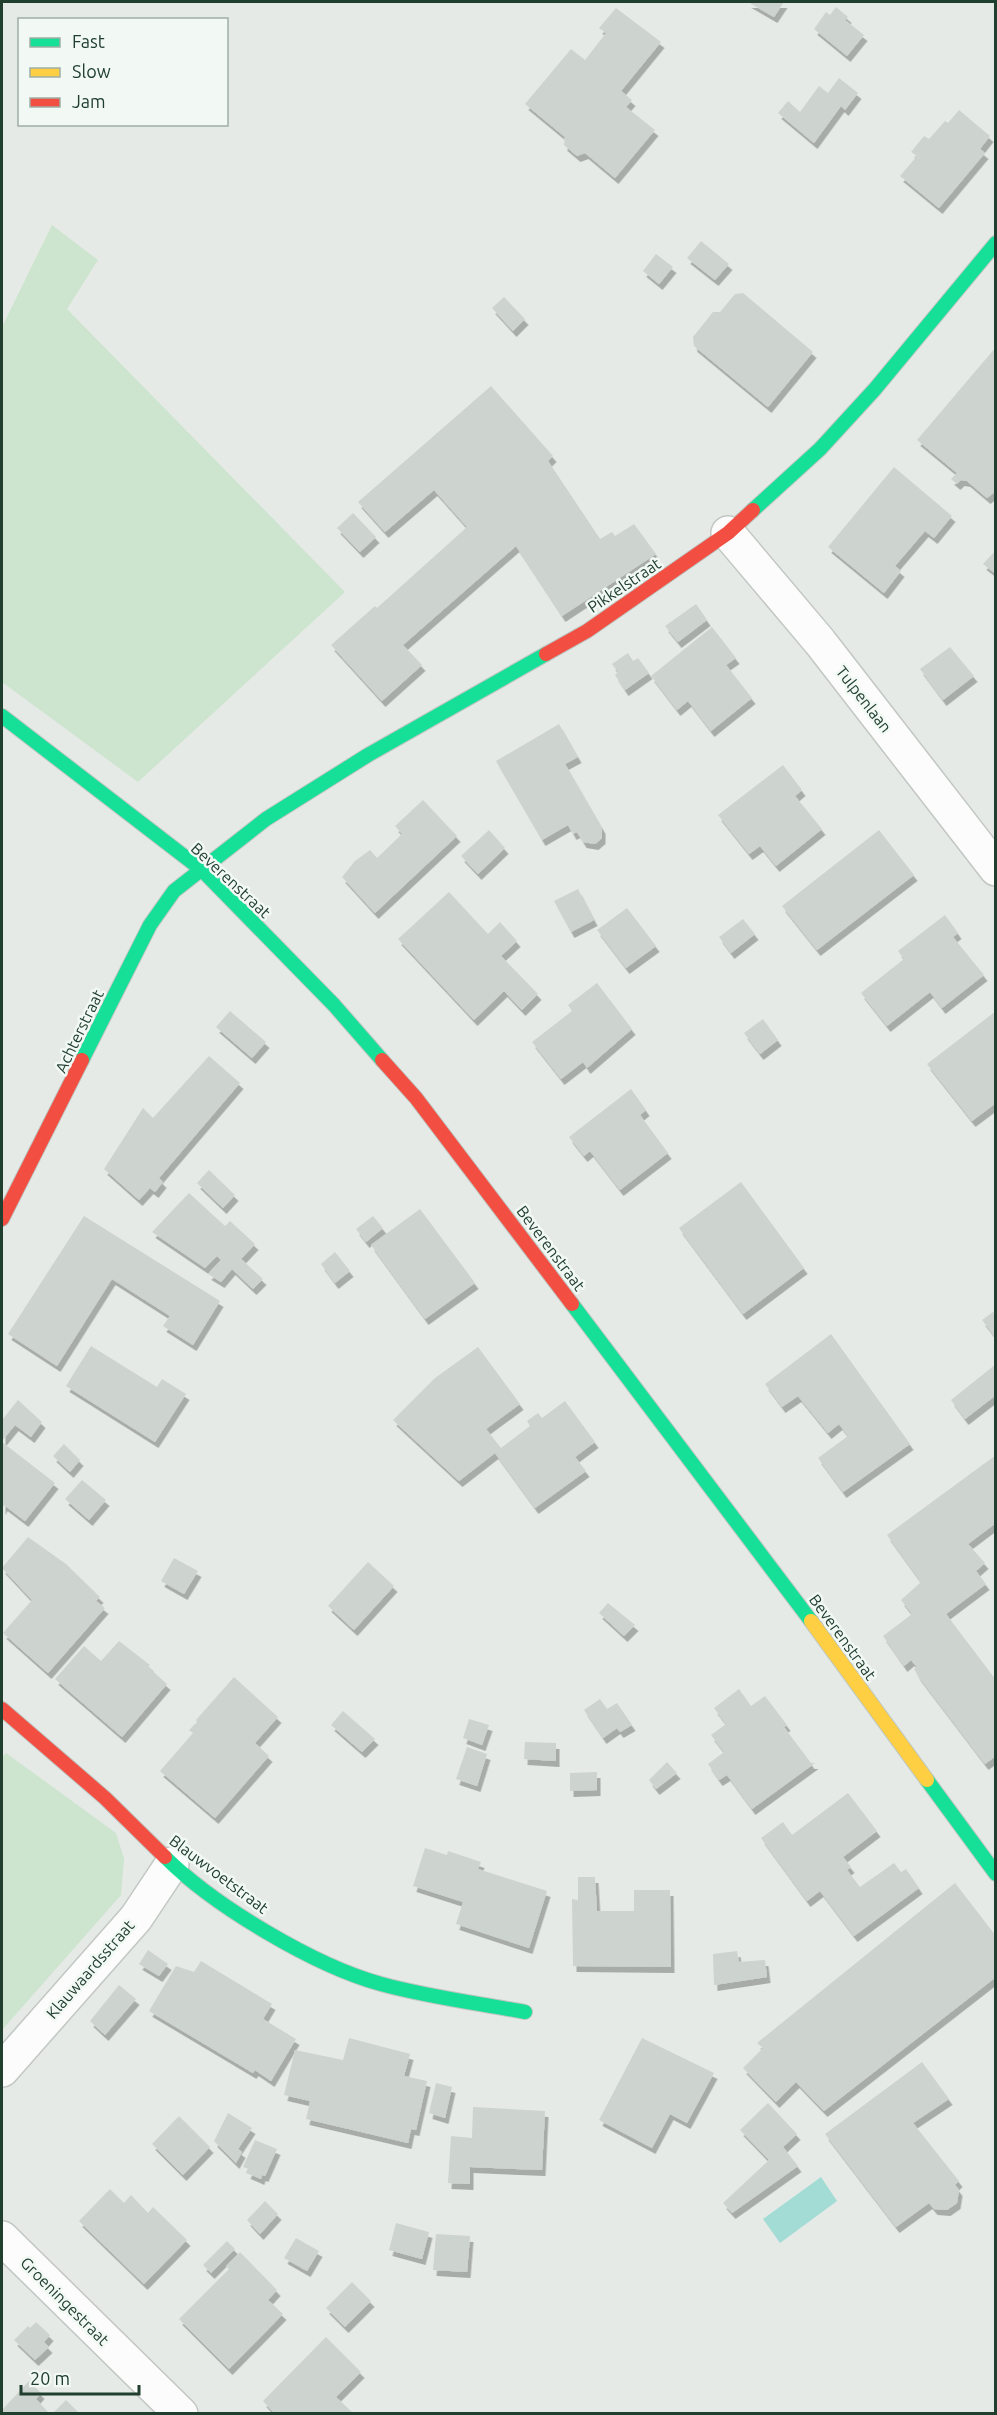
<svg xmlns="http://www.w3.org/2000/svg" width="997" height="2415" viewBox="0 0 997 2415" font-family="Ubuntu,sans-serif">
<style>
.green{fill:#cde4ce}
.water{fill:#a2dcd5}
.building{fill:#cdd3cf;filter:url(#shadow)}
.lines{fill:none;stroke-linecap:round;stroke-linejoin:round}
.street-casing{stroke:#c2c7c3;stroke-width:36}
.fast-casing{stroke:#bec6c1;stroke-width:16}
.slow-casing{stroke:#bec6c1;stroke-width:16}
.jam-casing{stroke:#bec6c1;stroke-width:16}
.street{stroke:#fbfcfb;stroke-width:33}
.fast{stroke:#16e098;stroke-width:14}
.slow{stroke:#ffcf43;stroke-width:14}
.jam{stroke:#f24e42;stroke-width:14}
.labels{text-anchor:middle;stroke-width:5;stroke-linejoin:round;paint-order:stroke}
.street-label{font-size:16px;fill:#203f2f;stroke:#f2f9f4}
</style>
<defs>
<filter id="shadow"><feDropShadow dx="3.5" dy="6" stdDeviation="0" flood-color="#0004"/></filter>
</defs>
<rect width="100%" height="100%" fill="#e5eae6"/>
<!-- green -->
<g class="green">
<path d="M 52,225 L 98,260 L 67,309 L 345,592 L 138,782 L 2,682 L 2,327 Z"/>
<path d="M 6,1753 L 116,1833 L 124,1859 L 121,1895 L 2,2030 L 2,1758 Z"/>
</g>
<!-- water -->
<path class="water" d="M 821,2177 L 837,2201 L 780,2243 L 763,2219 Z"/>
<!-- building -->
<g class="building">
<path d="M 748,2 L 784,2 L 774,17 Z"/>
<path d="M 836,7 L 848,17 L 845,20 L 864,35 L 847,56 L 814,29 L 826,12 L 830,15 Z"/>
<path d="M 616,8 L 661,42 L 621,91 L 632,100 L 626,107 L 655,130 L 615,178 L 585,153 L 577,156 L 564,145 L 565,137 L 525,104 L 571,49 L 585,60 L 606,33 L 599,28 Z"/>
<path d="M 839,78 L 858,93 L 845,110 L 841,106 L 814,143 L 778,113 L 788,101 L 800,112 L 819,86 L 828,93 Z"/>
<path d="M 959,110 L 990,136 L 980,149 L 985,153 L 939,208 L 900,176 L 917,156 L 911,152 L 924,136 L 929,139 L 945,121 L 948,123 Z"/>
<path d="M 701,241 L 729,264 L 715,280 L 687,258 Z"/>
<path d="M 656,254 L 673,267 L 659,284 L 643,271 Z"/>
<path d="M 743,293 L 813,352 L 768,407 L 694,346 L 693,337 L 713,312 L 720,312 L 735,294 Z"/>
<path d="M 504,297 L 525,319 L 513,331 L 492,308 Z"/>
<path d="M 996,347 L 996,491 L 987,498 L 967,481 L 961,480 L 957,484 L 951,479 L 957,473 L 917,440 Z"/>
<path d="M 491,386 L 553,456 L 548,461 L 600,539 L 612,532 L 615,536 L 634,524 L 656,554 L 562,616 L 516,546 L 403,645 L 422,665 L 382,701 L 331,645 L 375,606 L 377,608 L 467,527 L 434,490 L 385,532 L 358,502 Z"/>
<path d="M 894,467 L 952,516 L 934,538 L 925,531 L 895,566 L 901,571 L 884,593 L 828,547 Z"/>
<path d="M 353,513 L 376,537 L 360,552 L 337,528 Z"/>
<path d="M 996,550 L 996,574 L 983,564 Z"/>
<path d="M 696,604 L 707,620 L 678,642 L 665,626 Z"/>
<path d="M 712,627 L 736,658 L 726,665 L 752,698 L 711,731 L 688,701 L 677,710 L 651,676 Z"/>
<path d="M 950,647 L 974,676 L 943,700 L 920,669 Z"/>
<path d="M 628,653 L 633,661 L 638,658 L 649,673 L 625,690 L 615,675 L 618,672 L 612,664 Z"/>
<path d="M 559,724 L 578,757 L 565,764 L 602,828 L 602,838 L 595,844 L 583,842 L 577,832 L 573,834 L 568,825 L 542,840 L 496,761 Z"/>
<path d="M 783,765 L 802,790 L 795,796 L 822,829 L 776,866 L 760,846 L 749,854 L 718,815 Z"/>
<path d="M 423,800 L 457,836 L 375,913 L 342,877 L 355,861 L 370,850 L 377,858 L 402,834 L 395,826 Z"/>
<path d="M 489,830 L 505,848 L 478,874 L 461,856 Z"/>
<path d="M 879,830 L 914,875 L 817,950 L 782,906 Z"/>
<path d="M 578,889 L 594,920 L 571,932 L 554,901 Z"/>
<path d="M 449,892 L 488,934 L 500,922 L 517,941 L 501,956 L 538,994 L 522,1010 L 504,991 L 474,1020 L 398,939 Z"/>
<path d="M 627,908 L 656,946 L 626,968 L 597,930 Z"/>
<path d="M 945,915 L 958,933 L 953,937 L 984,975 L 942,1008 L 930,992 L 887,1026 L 861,993 L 904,959 L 898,951 Z"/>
<path d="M 743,919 L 755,934 L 731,953 L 719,937 Z"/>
<path d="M 597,983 L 632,1029 L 587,1068 L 583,1062 L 561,1079 L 532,1042 L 572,1011 L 568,1005 Z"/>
<path d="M 230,1011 L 266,1042 L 252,1058 L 216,1027 Z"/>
<path d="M 996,1011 L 996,1103 L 972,1121 L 927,1064 Z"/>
<path d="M 763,1019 L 778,1040 L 760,1054 L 744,1033 Z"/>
<path d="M 209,1056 L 240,1083 L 159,1178 L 163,1182 L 155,1192 L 150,1188 L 139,1200 L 104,1169 L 143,1108 L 153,1118 Z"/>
<path d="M 631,1089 L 646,1110 L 640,1115 L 668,1153 L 620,1190 L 590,1151 L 584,1156 L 569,1137 Z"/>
<path d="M 209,1170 L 235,1195 L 223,1208 L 197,1183 Z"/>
<path d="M 741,1182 L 804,1268 L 743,1314 L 679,1228 Z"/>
<path d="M 189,1193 L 225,1226 L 230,1221 L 255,1244 L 241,1259 L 263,1279 L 253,1289 L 232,1269 L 221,1282 L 208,1274 L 221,1260 L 217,1256 L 205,1268 L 152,1232 Z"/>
<path d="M 420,1209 L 475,1283 L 425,1319 L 371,1245 Z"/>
<path d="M 84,1216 L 220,1301 L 193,1345 L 163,1326 L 170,1316 L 112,1279 L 57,1366 L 8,1334 Z"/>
<path d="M 373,1216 L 383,1228 L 366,1242 L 356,1229 Z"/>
<path d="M 335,1252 L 350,1271 L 335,1283 L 321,1264 Z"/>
<path d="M 993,1312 L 996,1314 L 996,1338 L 982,1320 Z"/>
<path d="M 831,1334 L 910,1444 L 843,1492 L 818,1458 L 848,1436 L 839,1424 L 828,1433 L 798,1396 L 782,1407 L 765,1384 Z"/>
<path d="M 91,1346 L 157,1387 L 162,1379 L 186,1394 L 155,1442 L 66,1386 Z"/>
<path d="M 478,1347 L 520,1404 L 486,1429 L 501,1448 L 530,1426 L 527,1421 L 538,1413 L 542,1418 L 565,1401 L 595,1442 L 575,1457 L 586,1471 L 535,1508 L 495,1453 L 459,1481 L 393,1420 L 435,1378 Z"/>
<path d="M 996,1364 L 996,1395 L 965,1419 L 951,1400 Z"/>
<path d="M 18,1400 L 42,1422 L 31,1437 L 15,1425 L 2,1441 L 2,1420 Z"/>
<path d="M 2,1442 L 55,1483 L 25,1521 L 4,1505 L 2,1509 Z"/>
<path d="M 64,1444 L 80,1460 L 70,1472 L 53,1456 Z"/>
<path d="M 996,1455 L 996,1523 L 968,1544 L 985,1563 L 976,1571 L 986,1584 L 946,1614 L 996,1680 L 996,1756 L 985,1764 L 918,1676 L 914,1669 L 917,1667 L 911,1660 L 904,1666 L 883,1636 L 912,1614 L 901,1600 L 921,1582 L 887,1535 Z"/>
<path d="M 82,1480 L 106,1500 L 89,1520 L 65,1499 Z"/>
<path d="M 28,1537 L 66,1564 L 100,1597 L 96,1601 L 105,1608 L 48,1673 L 3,1633 L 32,1600 L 2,1568 Z"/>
<path d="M 174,1558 L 198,1571 L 184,1594 L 161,1581 Z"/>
<path d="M 368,1562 L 394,1586 L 354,1630 L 328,1606 Z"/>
<path d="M 608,1603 L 635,1625 L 624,1636 L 599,1613 Z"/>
<path d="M 119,1641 L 150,1665 L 148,1667 L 167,1684 L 122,1737 L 55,1679 L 84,1646 L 101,1661 Z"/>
<path d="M 234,1677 L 278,1717 L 255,1743 L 269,1756 L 215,1818 L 160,1771 L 193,1733 L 189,1730 L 197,1722 L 196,1720 Z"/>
<path d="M 739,1689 L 751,1706 L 765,1696 L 787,1725 L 784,1727 L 811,1763 L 815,1763 L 752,1809 L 727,1775 L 719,1780 L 708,1764 L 724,1752 L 711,1735 L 726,1724 L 714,1708 Z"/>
<path d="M 600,1699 L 607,1709 L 617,1703 L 632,1725 L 620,1732 L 617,1728 L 603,1738 L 584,1710 Z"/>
<path d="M 343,1711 L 375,1739 L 362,1752 L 331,1725 Z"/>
<path d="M 469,1719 L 489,1725 L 482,1745 L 463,1738 Z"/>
<path d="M 525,1742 L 556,1743 L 556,1761 L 524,1759 Z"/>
<path d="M 467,1747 L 487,1754 L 477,1786 L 456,1779 Z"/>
<path d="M 667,1762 L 677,1773 L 656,1789 L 649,1780 Z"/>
<path d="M 597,1772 L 597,1790 L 570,1791 L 570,1773 Z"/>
<path d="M 848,1793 L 877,1831 L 843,1857 L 851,1867 L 847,1870 L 860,1887 L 894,1863 L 901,1872 L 906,1869 L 919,1888 L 854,1936 L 820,1891 L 807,1901 L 761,1838 L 783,1822 L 792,1835 Z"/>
<path d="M 425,1848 L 447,1855 L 448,1851 L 481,1862 L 478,1869 L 547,1891 L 529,1948 L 456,1924 L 463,1902 L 413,1886 Z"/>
<path d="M 578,1877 L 595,1877 L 597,1911 L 634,1911 L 634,1890 L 670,1890 L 671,1967 L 573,1966 L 572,1899 L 578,1900 Z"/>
<path d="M 955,1883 L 996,1936 L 996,1977 L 824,2111 L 796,2082 L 776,2102 L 743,2068 L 763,2048 L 757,2043 Z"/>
<path d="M 148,1950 L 168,1964 L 159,1976 L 139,1964 Z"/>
<path d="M 737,1951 L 739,1962 L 765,1960 L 767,1977 L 714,1985 L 713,1954 Z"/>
<path d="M 201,1961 L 272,2004 L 263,2019 L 296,2039 L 271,2081 L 255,2070 L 253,2073 L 149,2011 L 176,1966 L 194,1972 Z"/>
<path d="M 119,1985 L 136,1999 L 105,2035 L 90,2021 Z"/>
<path d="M 349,2038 L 410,2054 L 404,2076 L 427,2081 L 416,2130 L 411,2129 L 408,2143 L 306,2119 L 310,2101 L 284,2095 L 295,2050 L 343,2060 Z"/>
<path d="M 642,2038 L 714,2073 L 687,2123 L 670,2114 L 652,2148 L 599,2120 Z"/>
<path d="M 922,2062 L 949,2099 L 913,2123 L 959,2181 L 955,2185 L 959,2190 L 957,2203 L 947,2210 L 934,2209 L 929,2203 L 896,2227 L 825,2134 Z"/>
<path d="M 436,2083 L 452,2087 L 445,2118 L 429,2113 Z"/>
<path d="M 768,2103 L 797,2134 L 783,2147 L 798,2166 L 732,2213 L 723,2203 L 769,2160 L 740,2130 Z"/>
<path d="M 473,2107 L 545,2111 L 542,2170 L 470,2167 L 470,2184 L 448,2183 L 451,2136 L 472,2138 Z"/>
<path d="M 228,2113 L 252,2128 L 238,2149 L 242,2152 L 236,2163 L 214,2141 Z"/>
<path d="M 179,2116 L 210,2147 L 183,2175 L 152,2144 Z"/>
<path d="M 255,2140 L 277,2149 L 265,2176 L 262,2175 L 261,2179 L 247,2173 L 249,2169 L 243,2167 Z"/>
<path d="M 110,2189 L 124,2203 L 131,2195 L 148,2213 L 153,2207 L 187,2240 L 144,2284 L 79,2221 Z"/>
<path d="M 265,2201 L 278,2214 L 260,2234 L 247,2220 Z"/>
<path d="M 396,2223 L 429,2232 L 422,2259 L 389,2250 Z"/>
<path d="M 436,2234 L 470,2236 L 467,2272 L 433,2270 Z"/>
<path d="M 296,2238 L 319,2251 L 307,2271 L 284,2258 Z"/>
<path d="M 227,2241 L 235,2249 L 211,2273 L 203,2265 Z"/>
<path d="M 240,2252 L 277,2290 L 268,2300 L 283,2314 L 229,2369 L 179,2319 L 229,2269 L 226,2266 Z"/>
<path d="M 352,2282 L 371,2301 L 345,2327 L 326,2308 Z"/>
<path d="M 36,2322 L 50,2335 L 44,2342 L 49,2347 L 35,2360 L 14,2340 L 28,2326 L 30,2328 Z"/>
<path d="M 326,2337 L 361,2372 L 336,2397 L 352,2412 L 275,2414 L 263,2401 Z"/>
<path d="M 29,2381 L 41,2393 L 36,2399 L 50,2414 L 2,2414 L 2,2410 Z"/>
<path d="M 66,2400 L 80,2414 L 52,2414 Z"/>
</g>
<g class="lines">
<!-- street casing -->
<g class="street-casing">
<g id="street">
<path d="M 728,533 L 820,642 L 996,869"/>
<path d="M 2,2070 L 136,1918 L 172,1864"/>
<path d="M 2,2238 L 181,2414"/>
</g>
</g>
<!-- fast casing -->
<g class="fast-casing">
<g id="fast">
<path d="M 753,510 L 820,449 L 875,389 L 996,243"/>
<path d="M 2,716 L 202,870 L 334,1005 L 382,1060"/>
<path d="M 82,1060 L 150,925 L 174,891 L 266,819 L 368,755 L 546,654"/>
<path d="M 572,1304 L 811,1621"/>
<path d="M 927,1780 L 996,1874"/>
<path d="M 165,1857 C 214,1906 315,1966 381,1984 C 428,1997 477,2003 525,2012"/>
</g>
</g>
<!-- slow casing -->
<g class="slow-casing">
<path id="slow" d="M 811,1621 L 927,1780"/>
</g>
<!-- jam casing -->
<g class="jam-casing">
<g id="jam">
<path d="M 546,654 L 587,631 L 728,533 L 753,510"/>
<path d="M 382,1060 L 416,1098 L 572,1304"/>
<path d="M 2,1219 L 82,1060"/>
<path d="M 2,1709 L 105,1798 L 165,1857"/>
</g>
</g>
<!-- street -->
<use href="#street" class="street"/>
<!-- fast -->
<use href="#fast" class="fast"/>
<!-- slow -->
<use href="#slow" class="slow"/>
<!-- jam -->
<use href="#jam" class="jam"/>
</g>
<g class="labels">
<!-- street labels -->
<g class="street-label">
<text transform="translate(624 585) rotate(-34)" y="6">Pikkelstraat</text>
<text transform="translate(864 699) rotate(52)" y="6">Tulpenlaan</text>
<text transform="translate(231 880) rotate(43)" y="6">Beverenstraat</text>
<text transform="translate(79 1031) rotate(-64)" y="6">Achterstraat</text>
<text transform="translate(551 1248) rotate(53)" y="6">Beverenstraat</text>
<text transform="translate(843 1637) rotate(54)" y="6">Beverenstraat</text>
<text transform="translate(219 1874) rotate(37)" y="6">Blauwvoetstraat</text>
<text transform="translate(90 1969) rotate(-49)" y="6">Klauwaardsstraat</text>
<text transform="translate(65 2301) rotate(45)" y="6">Groeningestraat</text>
</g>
</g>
<!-- border -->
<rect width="997" height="2415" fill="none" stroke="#203f2f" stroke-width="6"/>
<!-- legend -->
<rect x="18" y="18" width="210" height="108" fill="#f2f9f4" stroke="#9eafa5" stroke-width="1.5"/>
<rect x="30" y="38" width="30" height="9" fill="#16e098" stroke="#9eafa5" stroke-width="1.5"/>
<text x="72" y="48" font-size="18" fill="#203f2f">Fast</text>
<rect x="30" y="68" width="30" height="9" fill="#ffcf43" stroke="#9eafa5" stroke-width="1.5"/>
<text x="72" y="78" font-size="18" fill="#203f2f">Slow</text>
<rect x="30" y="98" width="30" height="9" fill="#f24e42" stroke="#9eafa5" stroke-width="1.5"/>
<text x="72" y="108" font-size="18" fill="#203f2f">Jam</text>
<!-- scale -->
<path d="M21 2385v9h118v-9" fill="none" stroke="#203f2f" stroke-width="3"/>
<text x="30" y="2385" font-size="18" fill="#203f2f" stroke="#f2f9f4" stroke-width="4.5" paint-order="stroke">20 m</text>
</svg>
